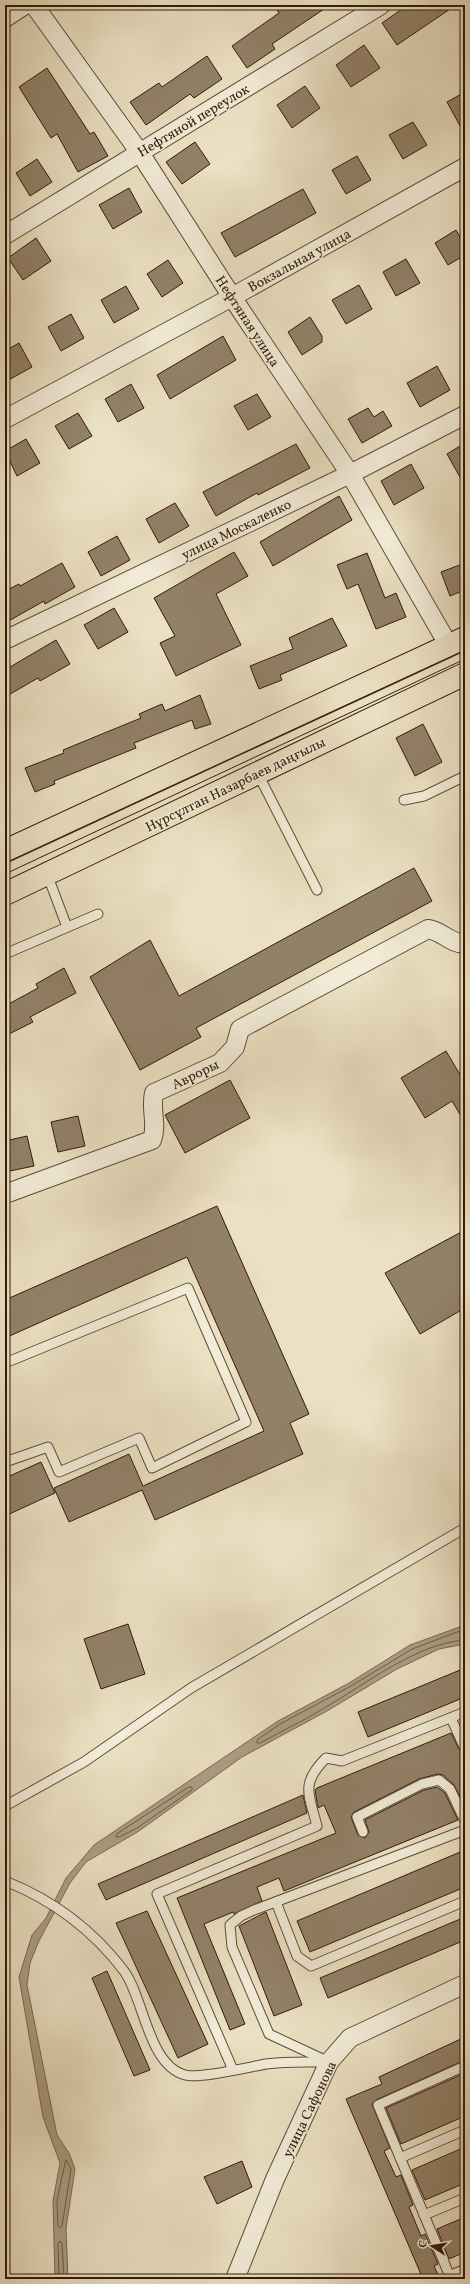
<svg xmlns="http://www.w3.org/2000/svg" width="470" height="2284" viewBox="0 0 470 2284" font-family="Vollkorn,serif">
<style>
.water{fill:#ab9d83;stroke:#7b6952}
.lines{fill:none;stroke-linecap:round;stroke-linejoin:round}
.shore{stroke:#6e5c46;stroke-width:1}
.building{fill:#928169;stroke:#321a08}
.service-casing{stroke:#604c36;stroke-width:11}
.minor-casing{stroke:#604c36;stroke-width:20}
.primary-casing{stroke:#321a08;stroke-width:24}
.service{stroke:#f1ebd7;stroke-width:9}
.minor{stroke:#f1ebd7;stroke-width:18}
.primary{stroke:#eae0c2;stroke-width:22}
.tram{stroke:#321a08;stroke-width:1}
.labels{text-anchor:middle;stroke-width:3;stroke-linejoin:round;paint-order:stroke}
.street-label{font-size:14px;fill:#321a08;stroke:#f1ebd7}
</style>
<rect width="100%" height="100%" fill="#eae0c2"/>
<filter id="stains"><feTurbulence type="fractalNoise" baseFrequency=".005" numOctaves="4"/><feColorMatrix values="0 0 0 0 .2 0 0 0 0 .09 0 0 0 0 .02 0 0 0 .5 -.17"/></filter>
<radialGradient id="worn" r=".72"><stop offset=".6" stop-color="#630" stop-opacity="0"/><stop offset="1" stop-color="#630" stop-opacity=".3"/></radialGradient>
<!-- water -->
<path class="water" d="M 465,1625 L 465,1644 L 439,1649 L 397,1669 L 327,1711 L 242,1757 L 139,1831 L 86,1862 L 70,1883 L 39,1941 L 30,1963 L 27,1985 L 57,2135 L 69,2153 L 75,2169 L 66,2228 L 68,2279 L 55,2279 L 53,2201 L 60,2163 L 43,2117 L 19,1977 L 32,1935 L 46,1918 L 66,1878 L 94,1845 L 278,1721 L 349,1683 L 410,1645 Z"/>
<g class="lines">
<!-- shore -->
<g class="shore">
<path d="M 465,1629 L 412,1649 L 351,1686 L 280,1724 L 257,1740 L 257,1743 L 260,1743 C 282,1731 305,1720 326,1707 C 367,1683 418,1643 465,1640"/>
<path d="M 189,1787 L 192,1787 L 192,1790 L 137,1828 L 119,1837 L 116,1837 L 117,1834 Z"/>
<path d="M 66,2160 L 71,2169 L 62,2226 L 60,2228 L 58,2226 L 57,2201 Z"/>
<path d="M 59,2279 L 58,2243 L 60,2241 L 62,2243 L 64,2279"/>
</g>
</g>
<!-- building -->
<g class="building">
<path d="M 274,5 L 330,5 L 272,44 L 275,49 L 247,68 L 232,46 L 279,13 Z"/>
<path d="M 408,5 L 456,5 L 397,45 L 382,23 Z"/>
<path d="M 364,45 L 380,68 L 351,87 L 336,65 Z"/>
<path d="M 207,56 L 222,79 L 194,98 L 190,94 L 146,125 L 130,102 L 159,83 L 162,87 Z"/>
<path d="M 47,68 L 90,134 L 94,132 L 108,156 L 78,172 L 57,134 L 51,138 L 19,87 Z"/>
<path d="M 305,86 L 320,108 L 292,128 L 277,105 Z"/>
<path d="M 465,92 L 465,135 L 447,102 Z"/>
<path d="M 413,122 L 427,145 L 403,159 L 389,135 Z"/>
<path d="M 195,142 L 210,164 L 182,184 L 166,162 Z"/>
<path d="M 357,156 L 371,180 L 346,194 L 332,170 Z"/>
<path d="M 37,159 L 52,182 L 30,196 L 16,173 Z"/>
<path d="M 129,188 L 142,212 L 113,229 L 99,205 Z"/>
<path d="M 303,189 L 316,213 L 235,257 L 221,233 Z"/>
<path d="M 456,230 L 465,246 L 465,255 L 448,265 L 435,243 Z"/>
<path d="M 36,238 L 51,261 L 23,280 L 8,258 Z"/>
<path d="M 406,259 L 420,283 L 396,296 L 383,272 Z"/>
<path d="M 168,260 L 183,283 L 162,297 L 147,274 Z"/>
<path d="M 359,285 L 372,309 L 346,324 L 332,300 Z"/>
<path d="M 126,286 L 139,309 L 114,323 L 101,300 Z"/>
<path d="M 71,314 L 84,338 L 61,351 L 48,327 Z"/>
<path d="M 310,317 L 322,336 L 322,342 L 302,355 L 288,332 Z"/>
<path d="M 223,336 L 236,360 L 170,399 L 157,375 Z"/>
<path d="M 19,343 L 32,367 L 5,382 L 5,351 Z"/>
<path d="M 437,366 L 450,390 L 420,407 L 407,383 Z"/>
<path d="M 131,384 L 144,408 L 118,422 L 105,399 Z"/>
<path d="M 257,394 L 271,417 L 248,430 L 234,406 Z"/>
<path d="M 368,408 L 374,417 L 383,411 L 392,426 L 362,443 L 348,419 Z"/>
<path d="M 78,413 L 92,436 L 69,449 L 55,426 Z"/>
<path d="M 26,439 L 40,463 L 17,476 L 5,451 Z"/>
<path d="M 465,443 L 465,486 L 447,454 Z"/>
<path d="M 296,444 L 310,468 L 258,495 L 257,493 L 216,516 L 203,492 Z"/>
<path d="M 411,464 L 424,488 L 394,505 L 381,481 Z"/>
<path d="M 339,496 L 352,520 L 273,566 L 260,542 Z"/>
<path d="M 175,503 L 189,526 L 159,543 L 146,519 Z"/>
<path d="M 117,536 L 130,560 L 101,576 L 88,552 Z"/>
<path d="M 234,552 L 248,576 L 216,594 L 241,645 L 176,676 L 160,643 L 175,636 L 154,598 Z"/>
<path d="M 367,553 L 385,598 L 396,593 L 406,617 L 376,629 L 358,584 L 347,589 L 337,565 Z"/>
<path d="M 62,563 L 75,587 L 45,604 L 44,601 L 5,623 L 5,591 L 19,584 L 20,586 Z"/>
<path d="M 465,563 L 465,590 L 450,596 L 441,572 Z"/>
<path d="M 114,608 L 128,632 L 98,649 L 84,625 Z"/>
<path d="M 332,618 L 347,646 L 280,675 L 282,680 L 259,689 L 250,666 L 293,649 L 289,638 Z"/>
<path d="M 56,640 L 70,664 L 40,681 L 38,678 L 5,697 L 5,670 Z"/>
<path d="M 200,695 L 211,724 L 195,729 L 192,720 L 134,743 L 136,748 L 54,781 L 55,784 L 35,792 L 25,768 L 64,753 L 63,750 L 141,718 L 139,714 L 162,704 L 165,711 Z"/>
<path d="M 423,724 L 442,762 L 415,776 L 396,738 Z"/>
<path d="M 414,868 L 432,901 L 196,1028 L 201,1037 L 140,1070 L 90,977 L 150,940 L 179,996 Z"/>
<path d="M 64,968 L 76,993 L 30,1017 L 33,1022 L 5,1036 L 5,1006 L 38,988 L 36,984 Z"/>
<path d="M 446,1051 L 465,1083 L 465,1123 L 452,1101 L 425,1118 L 401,1078 Z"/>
<path d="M 230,1080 L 250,1118 L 185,1153 L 165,1115 Z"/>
<path d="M 78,1116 L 85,1146 L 58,1152 L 51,1122 Z"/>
<path d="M 27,1136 L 34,1166 L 5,1172 L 5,1141 Z"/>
<path d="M 217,1206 L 309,1414 L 290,1423 L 303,1454 L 155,1520 L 142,1490 L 69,1522 L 54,1488 L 129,1454 L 143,1486 L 264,1431 L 187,1257 L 5,1338 L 5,1300 Z"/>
<path d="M 465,1230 L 465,1308 L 420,1334 L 385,1273 Z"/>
<path d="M 41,1462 L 55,1493 L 5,1516 L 5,1478 Z"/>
<path d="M 128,1624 L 145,1674 L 101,1689 L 84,1639 Z"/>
<path d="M 465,1668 L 465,1697 L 368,1737 L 358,1712 Z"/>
<path d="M 451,1733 L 460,1751 L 465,1755 L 465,1807 L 454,1785 L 443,1775 L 438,1774 L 419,1779 L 354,1812 L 351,1817 L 358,1835 L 365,1838 L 369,1832 L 365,1820 L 424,1790 L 437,1787 L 445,1793 L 458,1820 L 284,1891 L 279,1878 L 257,1887 L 262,1901 L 234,1914 L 233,1912 L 204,1924 L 245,2024 L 230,2030 L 177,1898 L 336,1833 L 324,1805 L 318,1808 L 315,1790 L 317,1788 Z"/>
<path d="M 303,1795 L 307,1813 L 106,1900 L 98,1884 Z"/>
<path d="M 465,1850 L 465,1887 L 310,1952 L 297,1921 Z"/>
<path d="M 147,1911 L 208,2044 L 178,2058 L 116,1923 Z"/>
<path d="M 266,1912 L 302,2005 L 274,2016 L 239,1926 Z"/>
<path d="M 465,1917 L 465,1940 L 328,1998 L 320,1978 Z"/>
<path d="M 107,1971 L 150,2070 L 134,2076 L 92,1978 Z"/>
<path d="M 465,2037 L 465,2060 L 376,2100 L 372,2104 L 390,2148 L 384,2151 L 396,2177 L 401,2175 L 413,2205 L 409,2207 L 421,2236 L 425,2234 L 438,2264 L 434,2266 L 440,2279 L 423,2279 L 346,2099 L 382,2084 L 379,2077 Z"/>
<path d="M 465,2073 L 465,2116 L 401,2144 L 386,2108 Z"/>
<path d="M 465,2147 L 465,2183 L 425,2200 L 412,2170 Z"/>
<path d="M 242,2161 L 252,2187 L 217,2204 L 204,2177 Z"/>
<path d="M 465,2217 L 465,2252 L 449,2259 L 437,2229 Z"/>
</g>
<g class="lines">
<!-- service casing -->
<g class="service-casing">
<g id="service">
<path d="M 258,774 L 317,890"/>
<path d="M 404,800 L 424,796 L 465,776"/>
<path d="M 47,874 L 67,927"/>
<path d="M 5,954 L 98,914"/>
<path d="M 5,1363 L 188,1288 L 246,1422 L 152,1468 L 139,1438 L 59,1472 L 48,1447 L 5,1462"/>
<path d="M 451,1718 L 465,1749"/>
<path d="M 5,1806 L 84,1762 L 191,1688 L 465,1528"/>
<path d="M 363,1832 L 357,1817 L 422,1784 L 439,1780 L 450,1789 L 465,1821"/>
<path d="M 5,1881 C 53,1900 93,1930 124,1971 C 144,1998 148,2065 185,2075 C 199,2079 249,2067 266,2064 C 286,2061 307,2062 327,2062"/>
<path d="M 276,1902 L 297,1956 L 311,1966 L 465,1901"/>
<path d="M 329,2062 L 269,2034 L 232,1947 L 230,1925 L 241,1916 L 254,1910 L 465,1830"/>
<path d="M 233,2070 L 157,1894 L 317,1826 C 309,1794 300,1784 326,1758 L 342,1761 L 465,1712"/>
<path d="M 400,2158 L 465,2130"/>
<path d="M 424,2215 L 465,2198"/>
<path d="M 449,2276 L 465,2269"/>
<path d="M 451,2279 L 378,2105 L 465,2066"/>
</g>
</g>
<!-- minor casing -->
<g class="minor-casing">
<g id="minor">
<path d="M 34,5 L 140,153 L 232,297 L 350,474 L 449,646"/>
<path d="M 5,18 L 25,5"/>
<path d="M 5,235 L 381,5"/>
<path d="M 5,419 L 232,297 L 465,167"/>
<path d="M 5,640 L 350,474 L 465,415"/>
<path d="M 5,1194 L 152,1140 C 158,1124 150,1110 154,1093 L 220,1063 L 235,1047 L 240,1029 L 428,929 C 442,931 451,944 465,944"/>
<path d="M 235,2279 L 275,2179 L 329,2062 L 350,2038 L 465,1984"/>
</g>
</g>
<!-- primary casing -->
<g class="primary-casing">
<g id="primary">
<path d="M 5,851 L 465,638"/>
<path d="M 5,894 L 465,674"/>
</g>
</g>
<!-- service -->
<use href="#service" class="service"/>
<!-- minor -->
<use href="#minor" class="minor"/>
<!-- primary -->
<use href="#primary" class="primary"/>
<!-- tram -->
<g class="tram">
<path d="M 5,863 L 465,650"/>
<path d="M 5,874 L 465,659"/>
</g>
</g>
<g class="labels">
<!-- street labels -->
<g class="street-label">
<text transform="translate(193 120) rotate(-31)" y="5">Нефтяной переулок</text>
<text transform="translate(299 260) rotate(-29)" y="5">Вокзальная улица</text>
<text transform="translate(248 321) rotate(57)" y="5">Нефтяная улица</text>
<text transform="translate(236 529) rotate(-26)" y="5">улица Москаленко</text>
<text transform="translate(235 784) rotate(-26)" y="5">Нұрсұлтан Назарбаев даңғылы</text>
<text transform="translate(195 1074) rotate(-26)" y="5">Авроры</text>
<text transform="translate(309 2109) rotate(-64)" y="5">улица Сафонова</text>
</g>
</g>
<!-- margin -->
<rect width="470" height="2284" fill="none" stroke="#eae0c2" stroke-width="20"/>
<rect x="6" y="6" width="458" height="2272" fill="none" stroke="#321a08" stroke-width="2"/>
<rect x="10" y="10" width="450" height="2264" fill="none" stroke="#321a08"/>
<!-- north arrow -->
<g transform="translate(432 2246) rotate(282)" stroke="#f1ebd7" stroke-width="3" paint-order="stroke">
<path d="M0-3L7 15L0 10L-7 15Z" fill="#321a08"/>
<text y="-6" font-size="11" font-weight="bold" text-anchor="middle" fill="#321a08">С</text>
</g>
<rect width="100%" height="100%" filter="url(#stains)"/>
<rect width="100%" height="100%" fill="url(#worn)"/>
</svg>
